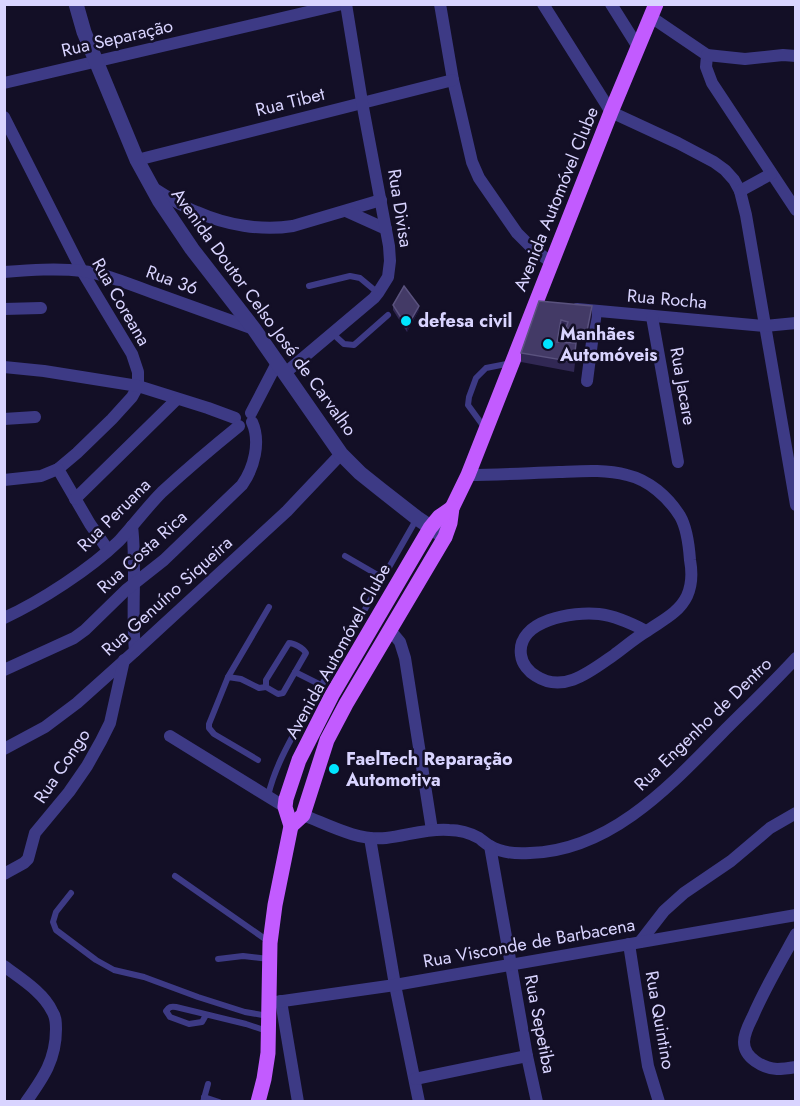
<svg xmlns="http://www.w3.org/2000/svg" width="800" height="1106" viewBox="0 0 800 1106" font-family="Jost,sans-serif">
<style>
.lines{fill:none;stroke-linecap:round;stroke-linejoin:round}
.service{stroke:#3d3a85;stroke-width:6}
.minor{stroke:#3d3a85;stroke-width:12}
.tertiary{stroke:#3d3a85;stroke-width:15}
.primary{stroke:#c25bff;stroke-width:15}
.wall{fill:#312854}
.shaded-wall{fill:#1d163a}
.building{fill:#433a66;stroke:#5a527e;stroke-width:1.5}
.poi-dot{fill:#00e5ff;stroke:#130f26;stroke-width:2}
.labels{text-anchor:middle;stroke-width:5;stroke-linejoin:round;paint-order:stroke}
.street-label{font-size:18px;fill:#d9d4ff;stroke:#130f26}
.poi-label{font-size:18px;font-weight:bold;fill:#d9d4ff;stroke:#130f26;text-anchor:start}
</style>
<rect width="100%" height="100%" fill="#130f26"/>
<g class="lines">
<!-- service -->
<g class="service">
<path d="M 309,286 L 350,276 L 360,278 L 378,293"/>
<path d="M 332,333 L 344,344 L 354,345 L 388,315"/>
<path d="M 484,427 L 468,405 L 469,397 L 476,378 L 486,368 L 511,363"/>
<path d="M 345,556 L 383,578"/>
<path d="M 289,643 C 294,643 303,648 306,653 L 283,693 L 278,694 L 266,687 L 266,680 Z"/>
<path d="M 295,672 L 321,685"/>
<path d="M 228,677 L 269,607"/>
<path d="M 258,760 L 214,734 L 209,728 L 209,724 L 228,677 L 241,679 L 259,688 L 266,687"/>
<path d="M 268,796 C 274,770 287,746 300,723 L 416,520"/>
<path d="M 175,876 L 268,941"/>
<path d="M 71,893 L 56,912 L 53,922 L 56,930 L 96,960 L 114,970 L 144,977 L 198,997 L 245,1012 L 268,1016"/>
<path d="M 218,959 L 243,956 L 269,959"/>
<path d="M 206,1015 L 202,1022 L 189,1024 L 170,1017 L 166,1011 C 169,1007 171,1006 176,1007 L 246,1024 L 267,1031"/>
<path d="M 204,1097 L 219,1102"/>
<path d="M 203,1102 L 208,1084"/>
</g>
<!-- minor -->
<g class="minor">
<path d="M 440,4 L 453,80 L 472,162 L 479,178 L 517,233 L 532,248 L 552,263"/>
<path d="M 543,4 L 611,112 L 678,143 L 714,162 L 725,170 L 734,180 L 740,191 L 746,215 L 796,505"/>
<path d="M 611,4 L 638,47"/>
<path d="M 651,17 L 707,55 L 706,67 L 712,83 L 796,210"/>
<path d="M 707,55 L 745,59 L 783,55 L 796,56"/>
<path d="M 4,83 L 342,4"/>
<path d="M 4,117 L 82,271 L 132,354 L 138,372 L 138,386 L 132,397 L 112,419 L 77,453 L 58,469 L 41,476 L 4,480"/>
<path d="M 137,160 L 453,80"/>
<path d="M 152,187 C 166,196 181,206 197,212 C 226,225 261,231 293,226 L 381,200"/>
<path d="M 740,191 L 771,174"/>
<path d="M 346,211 L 386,229"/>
<path d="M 4,272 C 30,270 57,268 83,271 C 107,274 131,285 154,293 C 187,305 221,317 254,329"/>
<path d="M 4,309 L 41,308"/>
<path d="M 577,309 L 765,326 L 796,323"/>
<path d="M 652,317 L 678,462"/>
<path d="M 4,367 L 44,371 L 138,386 L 208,408 L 235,418"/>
<path d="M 285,373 L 374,298 L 378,293 L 388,277 L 390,261 L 389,246 L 362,102 L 346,4"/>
<path d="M 587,381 L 596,311"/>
<path d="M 251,413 L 277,363"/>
<path d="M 4,419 L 35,417"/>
<path d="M 58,469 L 90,524 L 108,550"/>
<path d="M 468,475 C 499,475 529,473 559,472 C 582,471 605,469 627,475 C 649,480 668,497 680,516 C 687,528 689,546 690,560 C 692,571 692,585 687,596 C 679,613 661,621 647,631 C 635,638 625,647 614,655 C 591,671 564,694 536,676 C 529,672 522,664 521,655 C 516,620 574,611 599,614 C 616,616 631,623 646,631"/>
<path d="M 75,499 L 177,399"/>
<path d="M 132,526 C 137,568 131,610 135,651"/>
<path d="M 4,618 C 41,601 90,569 119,541 C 134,525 147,507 162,492 C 187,469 213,447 239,426"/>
<path d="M 390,630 L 400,642 L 405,658 L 432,830"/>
<path d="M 4,670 L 74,638 L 85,630 L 126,590 L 164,560 L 242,485 C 254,468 261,442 252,422"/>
<path d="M 170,736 L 285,807"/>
<path d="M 4,749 L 45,727 L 77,703 L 135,651 L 287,511 L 341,454"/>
<path d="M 303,815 C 329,825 357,841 386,838 C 406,836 428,828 449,830 C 459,830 470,833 479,838 C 483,841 486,844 490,846 C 502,853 517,854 530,853 C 610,851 670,786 722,733 C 747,708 772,684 796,658"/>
<path d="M 370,838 L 395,985 L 419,1102"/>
<path d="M 490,846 L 527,1056 L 537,1102"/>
<path d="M 4,874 L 24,863 L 28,859 L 35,833 L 69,792 L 87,766 L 101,741 L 110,723 L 124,660"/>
<path d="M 796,934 C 781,961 765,988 753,1016 C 749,1024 744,1033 744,1042 C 744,1058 763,1068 777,1069 C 783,1069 790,1068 796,1067"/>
<path d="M 640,942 L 664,911 L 684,893 L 731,861 L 770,828 L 796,813"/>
<path d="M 629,944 L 648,1066 L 659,1102"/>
<path d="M 4,966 C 21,979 43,992 52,1011 C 56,1017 56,1023 56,1029 C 56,1060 43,1078 26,1102"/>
<path d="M 281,1001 L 298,1102"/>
<path d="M 269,1003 L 395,985 L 796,915"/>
<path d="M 415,1079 L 527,1056"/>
</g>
<!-- tertiary -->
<path class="tertiary" d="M 76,4 L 84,32 L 137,160 L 159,200 L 192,249 L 254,329 L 341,454 L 360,473 L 380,489 L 417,518 L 445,537"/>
<!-- primary -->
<g class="primary">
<path d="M 291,826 L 303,815 L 327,740 L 346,704 L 445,537 L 450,523 L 452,508 L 468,475 L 611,112 L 656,4"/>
<path d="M 258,1102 L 264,1079 L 268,1053 L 270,943 L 275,905 L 291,826 L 285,807 L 286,799 L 299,760 L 332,695 L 430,528 L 439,517 L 452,508"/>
</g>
</g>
<!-- wall -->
<g class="wall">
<path d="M 539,301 L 592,316 L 587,341 L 566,337 L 566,331 L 561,330 L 559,342 L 576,353 L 574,372 L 521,362 L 521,353 Z"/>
<path d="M 393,305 L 419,310 L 407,332 L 393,310 Z"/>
</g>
<!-- shaded-wall -->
<g class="shaded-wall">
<path d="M 419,306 L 419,310 L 407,332 L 407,327 Z"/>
<path d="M 592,306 L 592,316 L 587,341 L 587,331 Z"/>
<path d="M 561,320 L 561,330 L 557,351 L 557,342 Z"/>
</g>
<!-- building -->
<g class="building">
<path d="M 404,286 L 419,306 L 407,327 L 393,305 Z"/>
<path d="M 539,301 L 592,306 L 587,331 L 566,328 L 568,322 L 561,320 L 557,342 L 576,343 L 574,362 L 521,353 Z"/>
</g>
<!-- markers -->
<g class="poi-dot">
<circle cx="406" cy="321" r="6"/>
<circle cx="548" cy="344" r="6"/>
<circle cx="334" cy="769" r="6"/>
</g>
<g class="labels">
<!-- street labels -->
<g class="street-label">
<text transform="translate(117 38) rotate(-13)" y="6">Rua Separação</text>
<text transform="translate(290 102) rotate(-14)" y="6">Rua Tibet</text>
<text transform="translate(556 199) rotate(-68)" y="6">Avenida Automóvel Clube</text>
<text transform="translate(400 208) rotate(81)" y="6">Rua Divisa</text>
<text transform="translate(172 280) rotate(20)" y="6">Rua 36</text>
<text transform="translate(667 299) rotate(5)" y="6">Rua Rocha</text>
<text transform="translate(121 302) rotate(60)" y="6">Rua Coreana</text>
<text transform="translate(264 312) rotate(54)" y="6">Avenida Doutor Celso José de Carvalho</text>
<text transform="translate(683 386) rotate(80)" y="6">Rua Jacare</text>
<text transform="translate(114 515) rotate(-45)" y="6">Rua Peruana</text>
<text transform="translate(142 552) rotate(-42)" y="6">Rua Costa Rica</text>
<text transform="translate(167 596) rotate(-42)" y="6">Rua Genuíno Siqueira</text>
<text transform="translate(338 651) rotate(-61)" y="6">Avenida Automóvel Clube</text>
<text transform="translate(703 724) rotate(-44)" y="6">Rua Engenho de Dentro</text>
<text transform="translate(62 766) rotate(-56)" y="6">Rua Congo</text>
<text transform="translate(529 943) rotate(-10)" y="6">Rua Visconde de Barbacena</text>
<text transform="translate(660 1020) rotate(80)" y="6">Rua Quintino</text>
<text transform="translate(540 1024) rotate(79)" y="6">Rua Sepetiba</text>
</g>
<!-- poi labels -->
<g class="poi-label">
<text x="418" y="327">defesa civil</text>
<text x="560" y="340">Manhães<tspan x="560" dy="21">Automóveis</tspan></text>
<text x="346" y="765">FaelTech Reparação<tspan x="346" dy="21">Automotiva</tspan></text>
</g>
</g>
<!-- border -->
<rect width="800" height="1106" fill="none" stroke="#d9d4ff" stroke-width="12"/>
</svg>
